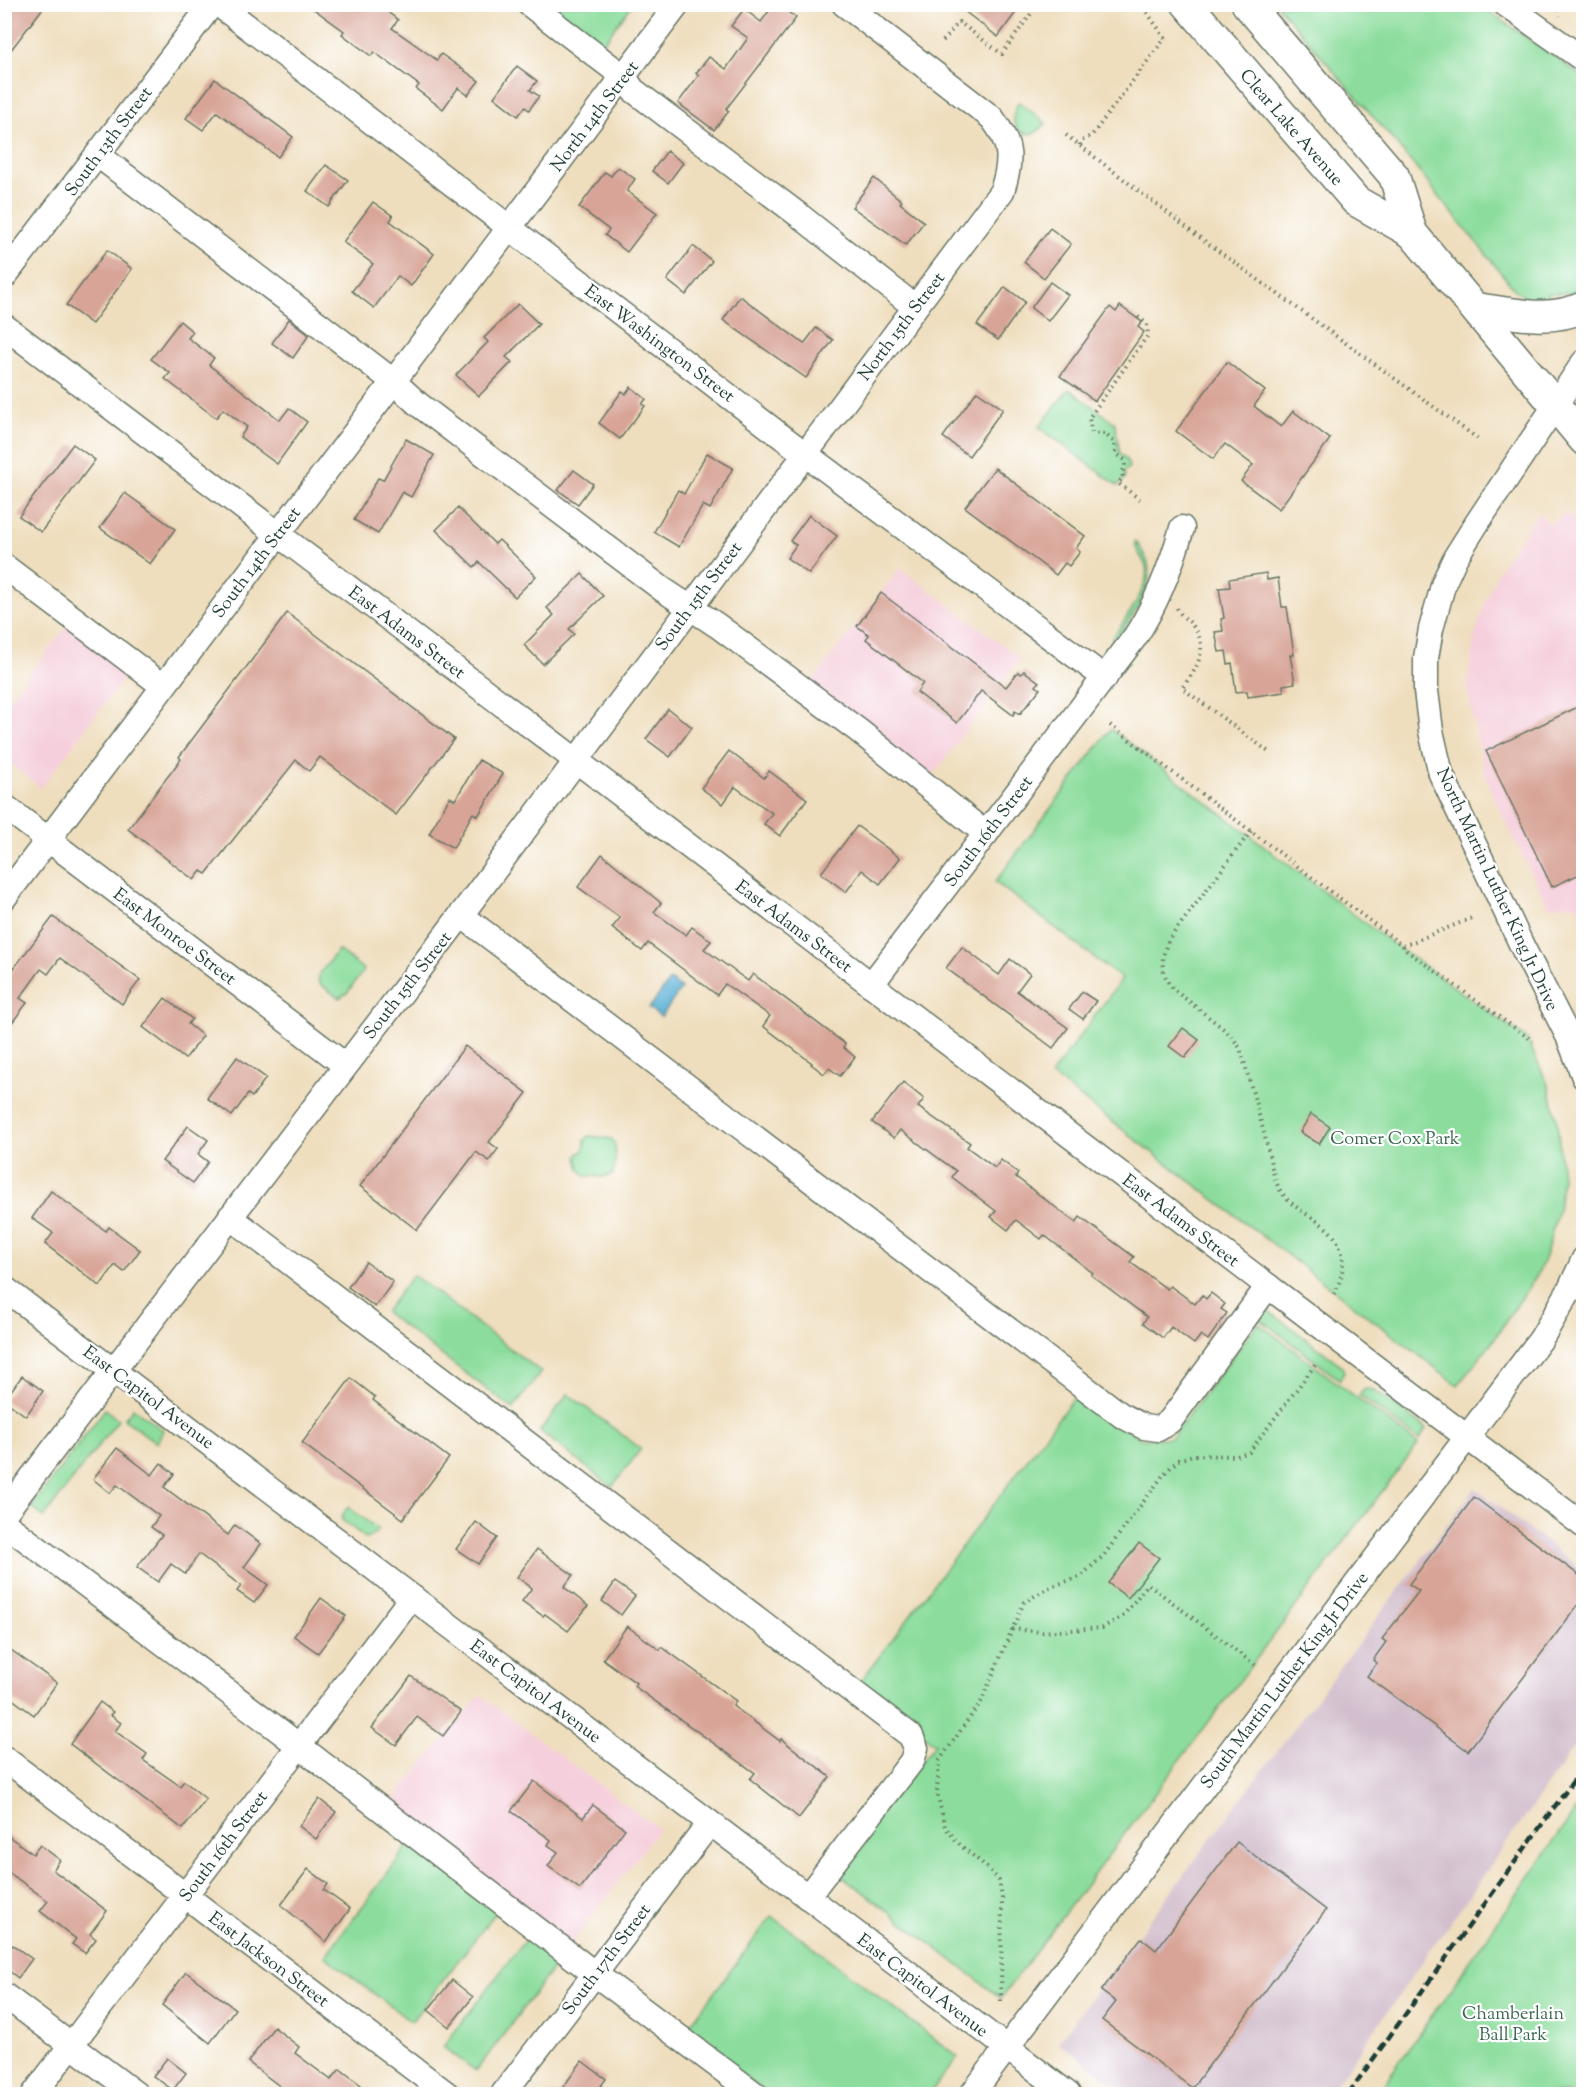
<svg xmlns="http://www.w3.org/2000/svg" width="1588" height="2099" viewBox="0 0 1588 2099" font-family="'Sorts Mill Goudy',serif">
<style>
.built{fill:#f5cfdb}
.industrial{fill:#d1bdcc}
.green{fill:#8cdd9d;stroke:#568d68;stroke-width:1.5}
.water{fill:#58afd5;stroke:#3c7684;stroke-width:1.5}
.building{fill:#d8a497}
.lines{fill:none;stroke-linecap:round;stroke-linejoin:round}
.minor-casing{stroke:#687564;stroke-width:27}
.major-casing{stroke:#687564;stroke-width:33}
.path{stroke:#687564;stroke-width:4;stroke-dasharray:1.5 4.5;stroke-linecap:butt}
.minor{stroke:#fff;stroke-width:24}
.major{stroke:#fff;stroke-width:30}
.rail{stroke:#1f3d34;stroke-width:4.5;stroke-dasharray:9 4.5;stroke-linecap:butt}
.labels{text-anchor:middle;stroke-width:4.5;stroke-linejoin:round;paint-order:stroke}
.street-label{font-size:18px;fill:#1f3d34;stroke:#fff}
.park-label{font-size:18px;fill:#3a654e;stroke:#fff}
</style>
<rect width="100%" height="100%" fill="#fff"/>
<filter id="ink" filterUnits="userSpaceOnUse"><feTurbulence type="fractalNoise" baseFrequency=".0167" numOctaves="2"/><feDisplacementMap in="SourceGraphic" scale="12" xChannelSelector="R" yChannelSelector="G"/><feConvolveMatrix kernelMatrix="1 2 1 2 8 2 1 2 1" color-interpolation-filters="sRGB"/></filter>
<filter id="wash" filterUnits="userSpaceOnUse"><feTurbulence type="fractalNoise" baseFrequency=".008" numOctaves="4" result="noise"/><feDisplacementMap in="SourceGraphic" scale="24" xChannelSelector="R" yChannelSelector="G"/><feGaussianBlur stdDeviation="1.35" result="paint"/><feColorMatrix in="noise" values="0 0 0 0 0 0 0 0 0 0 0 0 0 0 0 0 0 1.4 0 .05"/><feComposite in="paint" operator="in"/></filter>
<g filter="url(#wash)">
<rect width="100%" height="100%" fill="#efdebe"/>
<!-- built -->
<g class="built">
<path d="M 1538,512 L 1550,525 L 1566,512 L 1584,531 L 1583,916 L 1576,904 L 1548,906 L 1494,799 L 1482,764 L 1467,686 L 1474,639 L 1485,601 L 1499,569 Z"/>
<path d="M 900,568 L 1020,658 L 931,778 L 810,684 Z"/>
<path d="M 69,623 L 131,669 L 41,788 L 5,760 L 4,706 Z"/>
<path d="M 480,1695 L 659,1829 L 568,1948 L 386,1808 Z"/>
</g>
<!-- industrial -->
<path class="industrial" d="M 1475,1488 L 1583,1571 L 1583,1735 L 1329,2094 L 1128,2094 L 1058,2042 Z"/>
<!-- green -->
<g class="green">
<path d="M 539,5 L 632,5 L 597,51 Z"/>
<path d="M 1277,5 L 1480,5 L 1583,77 L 1584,278 L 1573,293 L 1548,293 L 1550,303 L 1527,299 L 1515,290 L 1394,141 Z"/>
<path d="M 1019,102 L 1046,123 C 1028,148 1002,125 1019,102 Z"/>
<path d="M 1069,389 L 1115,423 L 1120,454 L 1126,459 L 1129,467 L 1124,472 L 1125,478 L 1118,486 L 1039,427 Z"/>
<path d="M 1135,541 C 1140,545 1141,550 1145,556 C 1160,585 1131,617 1115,641 L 1112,639 C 1123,622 1151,587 1146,567 C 1143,557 1135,552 1135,541 Z"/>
<path d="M 1112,730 L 1382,936 L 1527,1039 L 1549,1087 L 1557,1120 L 1562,1178 L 1558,1210 L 1547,1251 L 1539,1272 L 1494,1339 L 1458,1385 L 1051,1075 L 1122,979 L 995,882 L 1109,731 Z"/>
<path d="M 338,950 L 364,970 L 347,993 L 339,998 L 319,983 L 318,976 Z"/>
<path d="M 589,1136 L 612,1139 C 618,1145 615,1165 613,1174 C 602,1180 595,1174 585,1176 L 580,1169 L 577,1157 L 579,1153 L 584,1151 L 585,1140 Z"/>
<path d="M 413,1275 L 541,1372 L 513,1409 L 385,1312 Z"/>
<path d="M 1266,1309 L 1341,1365 L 1344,1371 L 1340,1380 L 1255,1315 Z"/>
<path d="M 1258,1323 L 1418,1444 L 1001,1998 L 836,1871 L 935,1744 L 857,1686 L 1078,1392 L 1141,1439 L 1171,1438 Z"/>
<path d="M 1365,1389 L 1374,1390 L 1427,1429 L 1419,1440 L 1359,1395 Z"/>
<path d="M 568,1394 L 641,1449 L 612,1487 L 540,1431 Z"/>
<path d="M 133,1408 L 163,1430 L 157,1443 L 124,1419 Z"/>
<path d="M 105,1409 L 118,1420 L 44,1517 L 31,1507 Z"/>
<path d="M 348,1507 L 379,1530 L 367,1539 L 342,1520 L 343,1514 Z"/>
<path d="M 1583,1800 L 1583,2094 L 1377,2094 Z"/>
<path d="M 411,1842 L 500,1907 L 411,2022 L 325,1956 Z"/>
<path d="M 772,1916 L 958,2057 L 929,2094 L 768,2094 L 684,2032 Z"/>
<path d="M 532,1931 L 563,1955 L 476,2071 L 443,2047 Z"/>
</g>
<!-- water -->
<path class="water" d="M 670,980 L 681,989 L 661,1017 L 649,1008 Z"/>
<g id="blocks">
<!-- building -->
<g class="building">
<path d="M 4,4 L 46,4 L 4,59 Z"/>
<path d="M 307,4 L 377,4 L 398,20 L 392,28 L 437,60 L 441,54 L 479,81 L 468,95 L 458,88 L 443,109 L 416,89 L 419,85 L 374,52 L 371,56 L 342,34 L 344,31 Z"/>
<path d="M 774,4 L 777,4 L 796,18 L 726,109 L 729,111 L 714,130 L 678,103 L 699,75 L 696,73 L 709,57 L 726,69 L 748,38 L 731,26 L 744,9 L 761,22 Z"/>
<path d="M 955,4 L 1022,4 L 998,37 Z"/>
<path d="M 517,66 L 537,81 L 530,90 L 539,96 L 529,110 L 525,107 L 518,116 L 494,97 Z"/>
<path d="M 215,79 L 293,137 L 278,157 L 217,112 L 203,130 L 186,118 Z"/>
<path d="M 667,151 L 683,163 L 668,183 L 652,171 Z"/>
<path d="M 326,165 L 348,180 L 329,207 L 307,191 Z"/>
<path d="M 618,167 L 635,179 L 627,191 L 657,213 L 627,252 L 605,235 L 609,230 L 579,207 L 605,172 L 611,176 Z"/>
<path d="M 874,178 L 902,201 L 900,203 L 924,222 L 906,245 L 852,207 Z"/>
<path d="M 373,202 L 393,216 L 390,221 L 434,254 L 411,286 L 398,276 L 374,308 L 352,291 L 373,264 L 343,242 Z"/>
<path d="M 1050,228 L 1071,244 L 1044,278 L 1024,262 Z"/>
<path d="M 693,246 L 712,261 L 686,295 L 667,280 Z"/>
<path d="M 107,250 L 132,269 L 92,324 L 66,305 Z"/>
<path d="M 1050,282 L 1068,295 L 1048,321 L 1031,308 Z"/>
<path d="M 1005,287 L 1025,302 L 998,340 L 977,325 Z"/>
<path d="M 740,296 L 804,344 L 816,328 L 833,340 L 806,378 L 723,320 Z"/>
<path d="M 518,304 L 539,324 L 506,357 L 512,362 L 479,396 L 456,375 L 488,342 L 484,338 Z"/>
<path d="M 1120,306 L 1142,322 L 1138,327 L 1144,332 L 1095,401 L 1060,376 L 1110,307 L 1116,312 Z"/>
<path d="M 289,319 L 309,335 L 293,358 L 272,343 Z"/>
<path d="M 180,321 L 193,332 L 188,338 L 214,358 L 209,365 L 280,420 L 289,408 L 307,422 L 277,464 L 240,437 L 247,427 L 223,409 L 216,418 L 165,379 L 170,373 L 151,359 Z"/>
<path d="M 1227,362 L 1265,391 L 1254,406 L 1281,427 L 1293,411 L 1330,439 L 1279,509 L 1241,481 L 1253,465 L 1225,444 L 1213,459 L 1176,431 Z"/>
<path d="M 631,387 L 646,399 L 642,404 L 645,406 L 620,439 L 599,423 L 622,391 L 626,394 Z"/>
<path d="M 977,391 L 1003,409 L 969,456 L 943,437 Z"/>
<path d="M 406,439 L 434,455 L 411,497 L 402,492 L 378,534 L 354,520 L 378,478 L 383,480 Z"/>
<path d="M 73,444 L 95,460 L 41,532 L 19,516 Z"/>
<path d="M 707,453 L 733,468 L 710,509 L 703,505 L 679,547 L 654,532 L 678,490 L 684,494 Z"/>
<path d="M 995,468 L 1085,536 L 1076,548 L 1080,552 L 1069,566 L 1065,563 L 1056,575 L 965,507 Z"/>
<path d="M 574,470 L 593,484 L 578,504 L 558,490 Z"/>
<path d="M 125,493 L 175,529 L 150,564 L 100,528 Z"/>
<path d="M 458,508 L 495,544 L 499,540 L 536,576 L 515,597 L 479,562 L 474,567 L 436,530 Z"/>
<path d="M 809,515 L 837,536 L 809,574 L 787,558 L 796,545 L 790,541 Z"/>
<path d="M 1266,573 L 1267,580 L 1278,578 L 1282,607 L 1287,607 L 1294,655 L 1290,655 L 1295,683 L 1283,685 L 1284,692 L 1248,697 L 1247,691 L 1236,692 L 1232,663 L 1228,664 L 1226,651 L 1219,652 L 1215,632 L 1223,631 L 1221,619 L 1224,618 L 1219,588 L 1230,587 L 1229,579 Z"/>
<path d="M 582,574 L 603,596 L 569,629 L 574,634 L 543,664 L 524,645 L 554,615 L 547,608 Z"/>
<path d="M 881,593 L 1006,687 L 1018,672 L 1021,674 L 1024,671 L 1039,682 L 1036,686 L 1040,689 L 1020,714 L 1015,711 L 1013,715 L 981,691 L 957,723 L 917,692 L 923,683 L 866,639 L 869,635 L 857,626 Z"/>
<path d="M 287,613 L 454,739 L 396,815 L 320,757 L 309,771 L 296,760 L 206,874 L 201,871 L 194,880 L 128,829 L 181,759 L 179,757 Z"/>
<path d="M 1584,704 L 1584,872 L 1552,887 L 1486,751 Z"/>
<path d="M 668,709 L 692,727 L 670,757 L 646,739 Z"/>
<path d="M 729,751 L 764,778 L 769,771 L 807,799 L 780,836 L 764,824 L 772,813 L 735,787 L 723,804 L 701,788 Z"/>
<path d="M 479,760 L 503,774 L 478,816 L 473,813 L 453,848 L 429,834 L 450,797 L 455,800 Z"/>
<path d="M 857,826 L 900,858 L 880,884 L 862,870 L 846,892 L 821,873 Z"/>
<path d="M 602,854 L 661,903 L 654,912 L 686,935 L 692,927 L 711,941 L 704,949 L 748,981 L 753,974 L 845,1044 L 843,1047 L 855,1057 L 840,1076 L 829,1068 L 824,1074 L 811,1064 L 812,1063 L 763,1026 L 770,1016 L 725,984 L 717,995 L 648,943 L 642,951 L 612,928 L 620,918 L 578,887 Z"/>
<path d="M 53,917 L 140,980 L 122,1004 L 60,958 L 48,974 L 41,969 L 20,998 L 27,1003 L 4,1033 L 4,981 Z"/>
<path d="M 962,947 L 999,975 L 1010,959 L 1030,974 L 1017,991 L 1068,1028 L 1053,1048 L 946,968 Z"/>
<path d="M 1082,992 L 1096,1001 L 1083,1019 L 1069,1009 Z"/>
<path d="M 165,998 L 192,1019 L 188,1024 L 203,1036 L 185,1059 L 143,1027 Z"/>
<path d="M 1183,1028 L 1199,1040 L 1185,1058 L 1169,1046 Z"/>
<path d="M 465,1046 L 527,1093 L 489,1142 L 498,1149 L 489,1161 L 476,1152 L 417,1230 L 360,1186 Z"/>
<path d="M 237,1057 L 266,1078 L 252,1097 L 248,1094 L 232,1116 L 207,1098 Z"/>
<path d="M 903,1082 L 924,1099 L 918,1107 L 970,1143 L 967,1147 L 995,1168 L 1001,1160 L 1018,1173 L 1016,1177 L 1076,1223 L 1080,1217 L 1134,1257 L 1130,1262 L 1167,1289 L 1170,1286 L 1195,1304 L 1202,1295 L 1206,1299 L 1211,1293 L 1225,1304 L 1221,1309 L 1227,1313 L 1208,1340 L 1201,1335 L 1194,1344 L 1171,1327 L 1163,1338 L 1143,1323 L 1147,1317 L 1091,1275 L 1093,1273 L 1044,1235 L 1041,1239 L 1016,1220 L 1008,1230 L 991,1217 L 996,1211 L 952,1177 L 956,1171 L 900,1130 L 894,1138 L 872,1122 Z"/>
<path d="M 1311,1114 L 1330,1127 L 1319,1144 L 1300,1132 Z"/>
<path d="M 188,1126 L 208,1140 L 198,1154 L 208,1162 L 193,1183 L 162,1161 Z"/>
<path d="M 51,1191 L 106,1231 L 109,1227 L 140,1250 L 124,1272 L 115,1265 L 100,1286 L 45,1244 L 53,1233 L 32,1218 Z"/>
<path d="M 366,1262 L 393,1282 L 375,1307 L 348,1287 Z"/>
<path d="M 22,1376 L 43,1391 L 26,1416 L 4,1400 Z"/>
<path d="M 351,1378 L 375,1397 L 373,1400 L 449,1458 L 403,1519 L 302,1443 Z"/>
<path d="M 117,1448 L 152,1475 L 161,1463 L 174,1474 L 164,1487 L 228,1535 L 235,1525 L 261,1544 L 244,1567 L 268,1585 L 254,1603 L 237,1591 L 241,1586 L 199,1554 L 185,1574 L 171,1564 L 158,1582 L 137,1567 L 162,1535 L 151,1527 L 159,1516 L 117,1485 L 110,1493 L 93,1479 Z"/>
<path d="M 1474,1497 L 1584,1579 L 1584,1597 L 1468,1751 L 1367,1676 L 1377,1663 L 1373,1660 L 1386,1642 L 1382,1639 L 1419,1591 L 1409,1584 Z"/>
<path d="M 476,1522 L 497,1538 L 478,1564 L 456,1549 Z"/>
<path d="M 1139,1543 L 1159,1558 L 1128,1598 L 1108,1583 Z"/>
<path d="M 537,1549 L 573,1575 L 564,1587 L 588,1606 L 568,1631 L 545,1614 L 543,1616 L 522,1601 L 532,1588 L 517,1577 Z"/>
<path d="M 615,1582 L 635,1596 L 621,1615 L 602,1601 Z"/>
<path d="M 321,1598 L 346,1616 L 318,1653 L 294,1636 Z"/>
<path d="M 627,1626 L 660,1650 L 662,1647 L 736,1701 L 733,1706 L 780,1741 L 781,1739 L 830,1777 L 799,1818 L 750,1779 L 755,1773 L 634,1686 L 636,1683 L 603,1659 Z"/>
<path d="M 4,1645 L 57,1683 L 34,1715 L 4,1693 Z"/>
<path d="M 411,1676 L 461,1712 L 443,1736 L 417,1717 L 396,1745 L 372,1728 Z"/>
<path d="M 100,1702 L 113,1712 L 110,1715 L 121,1723 L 115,1731 L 147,1754 L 143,1760 L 180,1786 L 184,1781 L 206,1799 L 183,1829 L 70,1744 Z"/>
<path d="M 534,1781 L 583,1818 L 593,1805 L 625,1829 L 580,1889 L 548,1866 L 558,1852 L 548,1845 L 551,1840 L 511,1811 Z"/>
<path d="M 319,1799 L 336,1812 L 316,1839 L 299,1826 Z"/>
<path d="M 4,1833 L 33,1854 L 40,1845 L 60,1860 L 53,1870 L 107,1911 L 90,1934 L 96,1939 L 85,1953 L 72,1944 L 76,1939 L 40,1911 L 48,1901 L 4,1869 Z"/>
<path d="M 1237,1842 L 1326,1910 L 1192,2088 L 1102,2020 L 1116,2002 L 1101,1991 L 1141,1938 L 1156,1950 Z"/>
<path d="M 308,1869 L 328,1884 L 324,1890 L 350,1909 L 326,1942 L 281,1905 Z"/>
<path d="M 13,1945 L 32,1959 L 18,1978 L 4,1967 L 4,1956 Z"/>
<path d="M 186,1972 L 235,2009 L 210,2043 L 162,2005 Z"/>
<path d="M 452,1980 L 473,1997 L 449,2027 L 428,2010 Z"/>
<path d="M 274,2027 L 299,2047 L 295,2053 L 331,2080 L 340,2069 L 361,2085 L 353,2094 L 290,2094 L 248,2062 Z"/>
<path d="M 167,2058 L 186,2073 L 173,2090 L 153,2076 Z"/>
<path d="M 582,2061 L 606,2079 L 595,2094 L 558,2094 Z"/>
</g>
</g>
</g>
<g filter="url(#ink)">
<use href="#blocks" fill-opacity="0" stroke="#687564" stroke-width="1.5"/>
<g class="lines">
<!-- minor casing -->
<g class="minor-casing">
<g id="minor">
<path d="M 218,4 L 777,433 L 1105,678"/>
<path d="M 529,4 L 624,77 L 633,90 L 800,216 L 915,307"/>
<path d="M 1505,4 L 1584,60"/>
<path d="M 98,155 L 393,381 L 418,404 L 662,589 L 718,626 L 859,731 L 986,834"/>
<path d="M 4,277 L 212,4"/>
<path d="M 4,326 L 1584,1526"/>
<path d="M 1584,362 L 1477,523 L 1455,558 L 1444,582 L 1431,629 L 1426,658 L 1426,691 L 1431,731 L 1441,774 L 1523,948 L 1568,1036 L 1584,1077"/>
<path d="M 4,566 L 163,686"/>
<path d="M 4,806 L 345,1065"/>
<path d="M 4,898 L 678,4"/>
<path d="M 461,915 L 1121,1415 L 1144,1427 L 1158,1429 L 1170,1421 L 1268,1286"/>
<path d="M 871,985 L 1135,637 C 1157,603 1171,567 1182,528"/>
<path d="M 230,1217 L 911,1736 L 916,1748 L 912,1761 L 807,1897"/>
<path d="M 4,1288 L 1068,2094"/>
<path d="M 4,1514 L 461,915 L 1002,191 C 1012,161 1012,144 992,118 L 844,4"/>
<path d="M 4,1523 L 272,1725 L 595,1974 L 755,2094"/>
<path d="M 4,1758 L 447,2094"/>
<path d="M 4,1995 L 136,2094"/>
<path d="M 34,2094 L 412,1597"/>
<path d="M 503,2094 L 710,1823"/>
<path d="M 972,2094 L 1541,1339 L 1569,1291 L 1584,1259"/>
</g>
</g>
<!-- major casing -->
<g class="major-casing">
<g id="major">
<path d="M 1187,4 L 1356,201 L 1412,233 L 1584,440"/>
<path d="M 1247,4 L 1394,176 L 1412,233"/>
<path d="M 1476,308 C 1512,313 1549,323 1584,307"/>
</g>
</g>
<!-- path -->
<g class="path">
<path d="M 1557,4 L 1560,16"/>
<path d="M 943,41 L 959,22 L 1002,54 L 1038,4"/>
<path d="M 1066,135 L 1195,234 L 1481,441"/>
<path d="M 1080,145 L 1080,142 L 1092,135 L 1165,38 L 1141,4"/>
<path d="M 1138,317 L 1147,324 L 1148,335 L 1089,418 L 1092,433 L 1105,434 L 1115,443 L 1116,454 L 1125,460 L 1125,468 L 1122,472 L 1123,478 L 1118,483 L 1142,501"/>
<path d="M 1177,608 C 1180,616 1188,619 1193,626 C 1210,648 1197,669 1182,688 L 1269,752"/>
<path d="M 1110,725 L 1403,946 L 1407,951 L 1533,1041"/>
<path d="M 1251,831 L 1170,938 C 1160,956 1160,972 1172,988 L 1230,1034 L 1240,1048 C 1249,1079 1258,1110 1266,1141 C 1270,1156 1272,1176 1280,1190 C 1295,1215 1332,1220 1341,1250 C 1346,1265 1341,1280 1334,1294"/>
<path d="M 1403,946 L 1472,918"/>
<path d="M 1012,1629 L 1042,1632 L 1102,1628 L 1123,1616 L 1148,1584 L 1255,1665"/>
<path d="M 1001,2001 L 1002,1897 L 999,1881 L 988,1868 L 961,1846 L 945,1827 L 937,1792 L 939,1761 L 981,1702 L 1024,1602 L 1050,1587 L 1080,1577 L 1104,1555 L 1164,1474 L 1178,1460 L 1193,1455 L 1237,1456 L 1249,1452 L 1316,1364"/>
</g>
<!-- minor -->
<use href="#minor" class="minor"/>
<!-- major -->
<use href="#major" class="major"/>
<!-- rail -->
<path class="rail" d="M 1348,2094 L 1584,1766"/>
</g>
</g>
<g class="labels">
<!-- street labels -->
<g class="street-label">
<text transform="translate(594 116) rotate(-53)" y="6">North 14th Street</text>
<text transform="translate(1292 127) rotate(49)" y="6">Clear Lake Avenue</text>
<text transform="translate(108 141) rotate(-53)" y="6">South 13th Street</text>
<text transform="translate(901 326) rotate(-53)" y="6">North 15th Street</text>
<text transform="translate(660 343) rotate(37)" y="6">East Washington Street</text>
<text transform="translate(256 562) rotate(-53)" y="6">South 14th Street</text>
<text transform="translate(698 596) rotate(-53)" y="6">South 15th Street</text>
<text transform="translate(407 632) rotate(37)" y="6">East Adams Street</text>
<text transform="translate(988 831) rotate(-53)" y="6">South 16th Street</text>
<text transform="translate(1498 889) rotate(65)" y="6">North Martin Luther King Jr Drive</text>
<text transform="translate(794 926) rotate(37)" y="6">East Adams Street</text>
<text transform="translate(175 936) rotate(37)" y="6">East Monroe Street</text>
<text transform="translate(407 985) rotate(-52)" y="6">South 15th Street</text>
<text transform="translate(1181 1220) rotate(37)" y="6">East Adams Street</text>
<text transform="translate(149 1397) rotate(37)" y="6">East Capitol Avenue</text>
<text transform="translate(1284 1680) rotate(-53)" y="6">South Martin Luther King Jr Drive</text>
<text transform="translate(536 1691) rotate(37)" y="6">East Capitol Avenue</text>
<text transform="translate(223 1846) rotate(-53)" y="6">South 16th Street</text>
<text transform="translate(269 1959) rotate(37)" y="6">East Jackson Street</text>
<text transform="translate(606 1959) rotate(-53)" y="6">South 17th Street</text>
<text transform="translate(923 1985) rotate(37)" y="6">East Capitol Avenue</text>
</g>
<!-- park labels -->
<g class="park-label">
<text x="1395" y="1144">Comer Cox Park</text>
<text x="1513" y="2019">Chamberlain<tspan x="1513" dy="21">Ball Park</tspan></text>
</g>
</g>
<!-- margin -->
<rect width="1588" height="2099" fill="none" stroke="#fff" stroke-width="24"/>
</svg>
